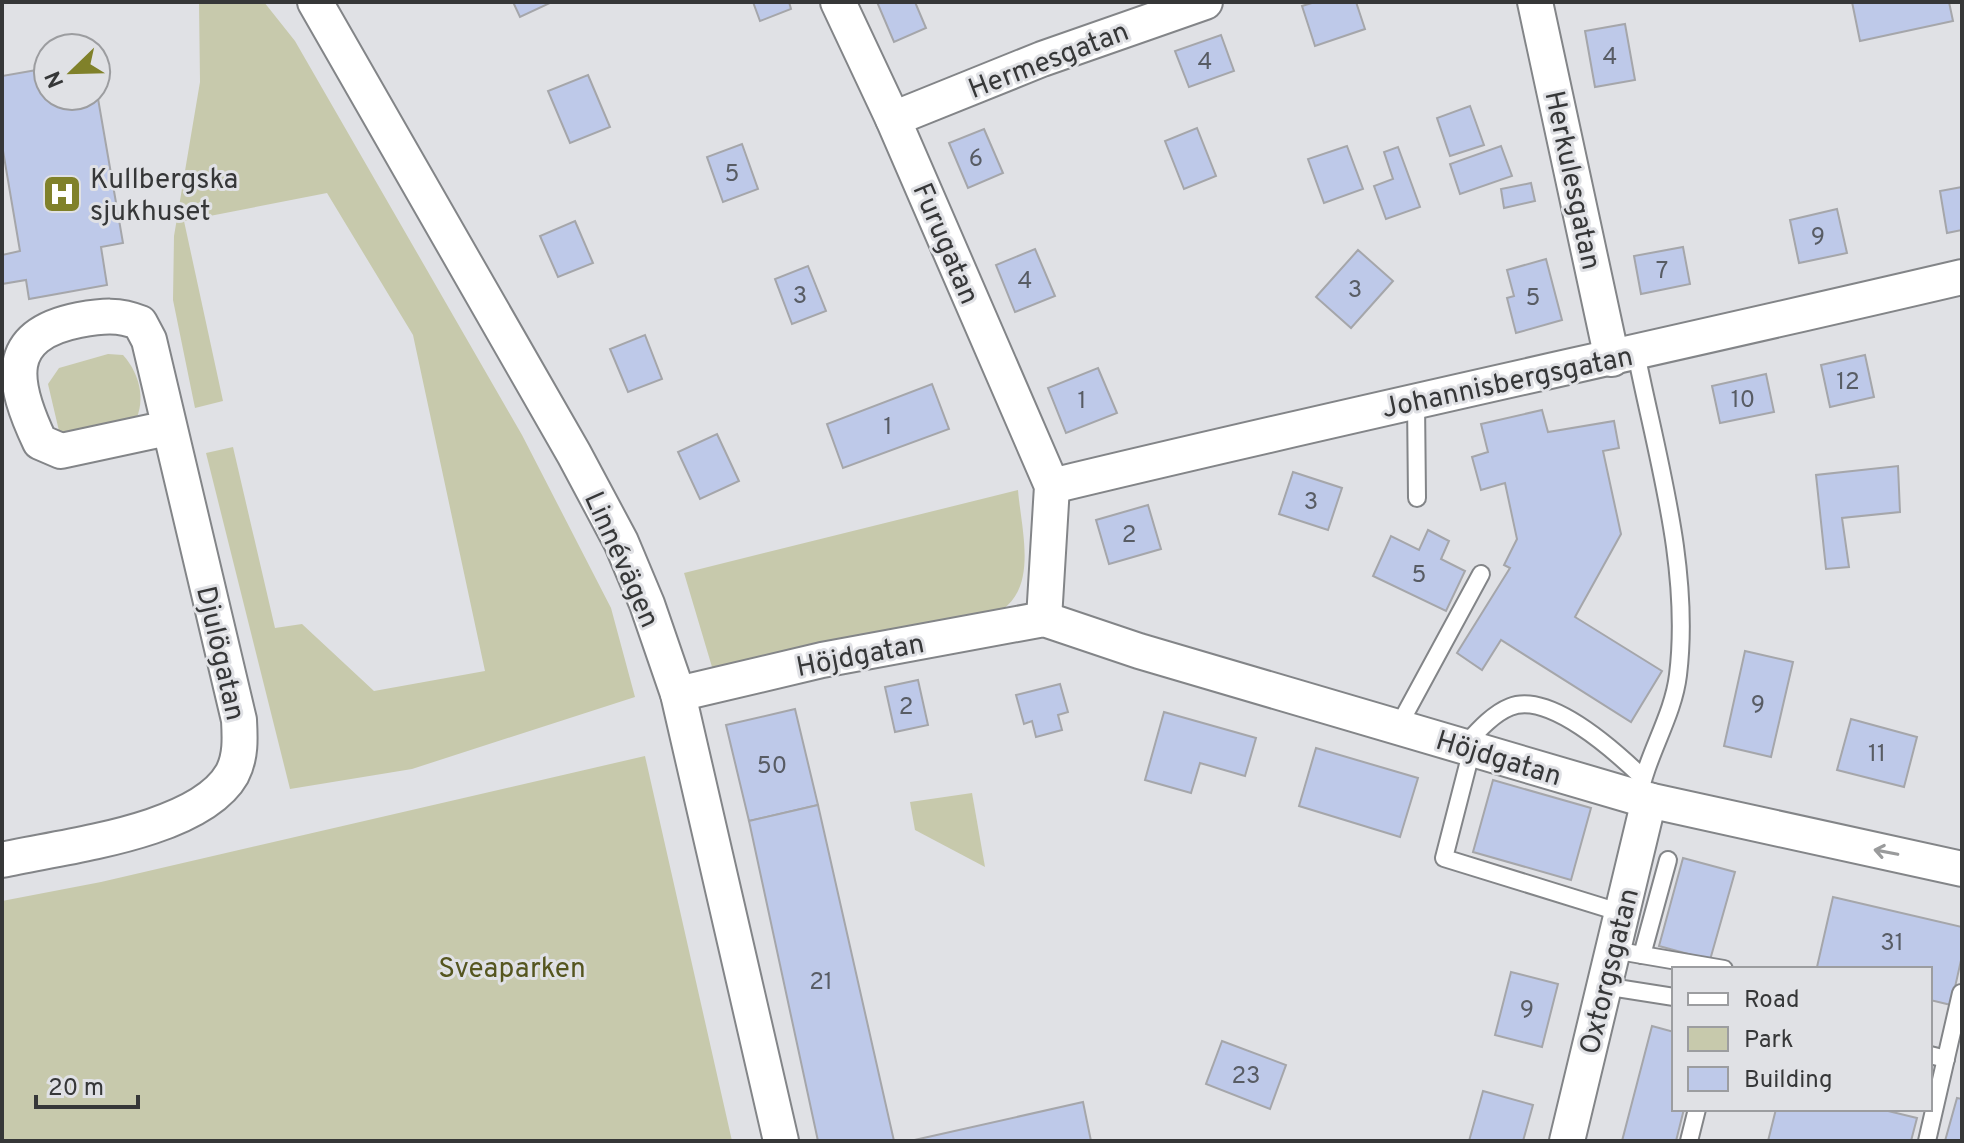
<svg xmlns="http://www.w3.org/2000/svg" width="1964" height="1143" viewBox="0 0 1964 1143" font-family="Overpass,sans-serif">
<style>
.green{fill:#c7c9ac}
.building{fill:#bec9e9;stroke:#a5a6aa;stroke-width:2}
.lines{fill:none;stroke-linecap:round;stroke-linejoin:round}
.lane-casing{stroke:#838588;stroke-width:20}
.street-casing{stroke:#838588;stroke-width:38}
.lane{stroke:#fff;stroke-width:16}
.street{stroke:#fff;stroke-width:34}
.oneway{stroke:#9a9b9c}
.labels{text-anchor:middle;stroke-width:6;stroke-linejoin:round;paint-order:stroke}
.number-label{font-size:24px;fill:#585c64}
.street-label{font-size:28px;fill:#363738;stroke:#e0e1e5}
.poi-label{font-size:28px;fill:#363738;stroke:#e0e1e5;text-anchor:start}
.park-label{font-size:28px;fill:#55551f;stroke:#e0e1e5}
</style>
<rect width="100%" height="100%" fill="#e0e1e5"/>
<!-- green -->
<g class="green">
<path d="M 199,2 L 264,2 L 295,41 L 522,435 L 611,608 L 635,697 L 412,769 L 290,789 L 206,453 L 233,447 L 275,628 L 302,624 L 374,691 L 485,671 L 413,335 L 327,193 L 184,221 L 223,401 L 195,408 L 173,300 L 174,236 L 200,82 Z"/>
<path d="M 108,354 L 123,355 C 141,375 147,404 132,427 L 72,436 L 59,431 L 48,384 L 59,368 Z"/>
<path d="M 1018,490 C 1021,528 1038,585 1002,610 L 717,670 L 712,667 L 684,573 Z"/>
<path d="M 645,756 L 732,1141 L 2,1141 L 2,901 L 101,882 Z"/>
<path d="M 972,793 L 985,867 L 915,830 L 910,802 Z"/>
</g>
<!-- building -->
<g class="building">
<path d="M 513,2 L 549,2 L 550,3 L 520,17 Z"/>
<path d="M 753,2 L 789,2 L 791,9 L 760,21 Z"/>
<path d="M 877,2 L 915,2 L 926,28 L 894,42 Z"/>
<path d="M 1315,2 L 1356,2 L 1365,29 L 1315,46 L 1302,6 Z"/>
<path d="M 1852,2 L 1949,2 L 1953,21 L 1860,41 Z"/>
<path d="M 1625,24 L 1635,80 L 1595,87 L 1585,31 Z"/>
<path d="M 1221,35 L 1234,71 L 1189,87 L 1175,51 Z"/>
<path d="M 48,68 L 48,96 L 96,96 L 96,87 L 123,243 L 101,247 L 107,285 L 29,299 L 26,280 L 2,284 L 2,255 L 20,251 L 2,145 L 2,76 Z"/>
<path d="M 588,75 L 610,127 L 570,143 L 548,91 Z"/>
<path d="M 1470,106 L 1484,145 L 1450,156 L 1437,118 Z"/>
<path d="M 1197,128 L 1216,176 L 1184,189 L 1165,141 Z"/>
<path d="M 984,129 L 1003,173 L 968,188 L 949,143 Z"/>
<path d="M 742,144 L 758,189 L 723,202 L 707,157 Z"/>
<path d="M 1347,146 L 1363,189 L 1324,203 L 1308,159 Z"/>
<path d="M 1501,146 L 1512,176 L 1460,194 L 1450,164 Z"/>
<path d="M 1398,147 L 1420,207 L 1386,219 L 1374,186 L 1393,179 L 1384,152 Z"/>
<path d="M 1531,183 L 1535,201 L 1504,208 L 1501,189 Z"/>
<path d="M 1962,187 L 1962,230 L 1947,233 L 1940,191 Z"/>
<path d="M 1837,209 L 1847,253 L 1799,263 L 1790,220 Z"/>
<path d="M 575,221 L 593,263 L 558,277 L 540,236 Z"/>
<path d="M 1683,247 L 1690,284 L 1641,294 L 1634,256 Z"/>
<path d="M 1035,249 L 1055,296 L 1015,312 L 996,265 Z"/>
<path d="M 1358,250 L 1393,281 L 1351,328 L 1316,297 Z"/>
<path d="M 1546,259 L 1562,320 L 1516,333 L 1507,298 L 1514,296 L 1507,270 Z"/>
<path d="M 808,266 L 826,311 L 792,324 L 775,279 Z"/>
<path d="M 645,335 L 662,379 L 628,392 L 610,349 Z"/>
<path d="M 1865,355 L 1874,397 L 1830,407 L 1821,365 Z"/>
<path d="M 1098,368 L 1117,413 L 1066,433 L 1048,388 Z"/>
<path d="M 1766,374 L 1774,412 L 1720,423 L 1712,386 Z"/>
<path d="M 932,384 L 949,429 L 843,468 L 827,424 Z"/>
<path d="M 1542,410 L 1548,432 L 1614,421 L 1619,448 L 1603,451 L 1621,534 L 1575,617 L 1662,671 L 1631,722 L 1501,640 L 1482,670 L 1457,653 L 1510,568 L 1504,565 L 1517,539 L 1505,483 L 1481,490 L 1472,457 L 1488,452 L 1481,424 Z"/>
<path d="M 717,434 L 739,481 L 700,499 L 678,452 Z"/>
<path d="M 1898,466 L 1900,512 L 1842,518 L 1849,567 L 1826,569 L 1816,475 Z"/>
<path d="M 1293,472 L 1342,488 L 1328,530 L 1279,514 Z"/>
<path d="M 1148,505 L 1161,549 L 1109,564 L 1096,520 Z"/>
<path d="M 1428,530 L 1449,541 L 1441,559 L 1465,571 L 1446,611 L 1373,576 L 1391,536 L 1419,550 Z"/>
<path d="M 1745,651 L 1793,662 L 1771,757 L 1724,746 Z"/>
<path d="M 918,680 L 928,725 L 895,732 L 885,687 Z"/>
<path d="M 1060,684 L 1068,712 L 1058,715 L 1062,730 L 1036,737 L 1032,721 L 1024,724 L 1016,695 Z"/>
<path d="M 795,709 L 818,805 L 749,821 L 726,725 Z"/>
<path d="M 1164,712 L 1256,738 L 1245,776 L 1200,763 L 1191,793 L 1145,780 Z"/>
<path d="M 1851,719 L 1917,737 L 1904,787 L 1837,770 Z"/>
<path d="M 1316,748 L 1418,778 L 1400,837 L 1299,806 Z"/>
<path d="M 1493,780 L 1591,808 L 1571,880 L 1473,852 Z"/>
<path d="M 818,805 L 894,1141 L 818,1141 L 749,821 Z"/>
<path d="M 1683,858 L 1735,872 L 1710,960 L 1659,946 Z"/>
<path d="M 1833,897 L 1962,927 L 1962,956 L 1951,1005 L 1930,1000 L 1930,969 L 1817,967 Z"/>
<path d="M 1511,972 L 1558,984 L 1542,1047 L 1495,1035 Z"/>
<path d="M 1652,1026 L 1674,1032 L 1674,1109 L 1684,1109 L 1676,1141 L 1622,1141 Z"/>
<path d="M 1222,1041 L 1286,1065 L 1270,1109 L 1206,1084 Z"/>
<path d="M 1483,1091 L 1533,1105 L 1523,1141 L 1469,1141 Z"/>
<path d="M 1957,1098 L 1962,1099 L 1962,1141 L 1945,1141 Z"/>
<path d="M 1083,1102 L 1091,1141 L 910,1141 Z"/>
<path d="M 1776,1109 L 1880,1109 L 1917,1118 L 1911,1141 L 1768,1141 Z"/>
</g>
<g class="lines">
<!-- lane casing -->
<g class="lane-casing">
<g id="lane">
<path d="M 1636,353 C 1657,458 1691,568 1678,675 C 1673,717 1646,756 1639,798"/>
<path d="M 1416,401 L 1417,498"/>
<path d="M 1398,727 L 1481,574"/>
<path d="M 1463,747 C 1476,733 1492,714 1510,707 C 1549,691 1616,752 1642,777"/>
<path d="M 1472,749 L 1444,858 L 1622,913"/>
<path d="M 1613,950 L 1724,969"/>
<path d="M 1642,955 L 1668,860"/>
<path d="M 1604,986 L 1674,997"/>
<path d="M 1930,1055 L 1946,1059"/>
<path d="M 1689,1141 L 1697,1109"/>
<path d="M 1927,1141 L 1961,993"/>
</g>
</g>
<!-- street casing -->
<g class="street-casing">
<g id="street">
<path d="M 315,2 L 574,454 L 621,542 L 647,604 L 678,694 L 781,1141"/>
<path d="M 838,2 L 893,119 L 1052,486 L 1044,619"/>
<path d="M 1535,2 L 1612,359"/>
<path d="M 893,119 L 1042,59 L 1205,2"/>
<path d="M 1052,486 C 1354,413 1659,348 1962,277"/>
<path d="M 678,694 L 822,660 L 1044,619 L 1139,651 L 1639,798 L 1962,869"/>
<path d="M 2,860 C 64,846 199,832 232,774 C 241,757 240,738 239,720 L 149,340 L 140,323 C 119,314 102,316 79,320 C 2,335 12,383 40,442 L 61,451 L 168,428"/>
<path d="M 1567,1141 L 1649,800"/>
</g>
</g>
<!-- lane -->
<use href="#lane" class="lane"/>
<!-- street -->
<use href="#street" class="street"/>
</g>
<!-- one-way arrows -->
<defs><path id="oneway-shaft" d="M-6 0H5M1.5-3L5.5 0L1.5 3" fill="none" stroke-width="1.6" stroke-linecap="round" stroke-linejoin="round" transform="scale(2)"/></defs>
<use class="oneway" href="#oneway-shaft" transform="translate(1886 852) rotate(-169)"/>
<!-- icons -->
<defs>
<g id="hospital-square" transform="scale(2)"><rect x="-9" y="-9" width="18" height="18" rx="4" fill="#80812a" stroke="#e0e1e5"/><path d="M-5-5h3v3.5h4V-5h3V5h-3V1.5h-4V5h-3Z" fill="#fff"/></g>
</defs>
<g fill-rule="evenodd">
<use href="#hospital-square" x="62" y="194"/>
</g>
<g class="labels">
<!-- number labels -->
<g class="number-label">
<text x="1610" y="64">4</text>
<text x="1205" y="69">4</text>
<text x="976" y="166">6</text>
<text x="732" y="181">5</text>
<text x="1818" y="244">9</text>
<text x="1662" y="278">7</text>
<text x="1025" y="288">4</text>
<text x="1355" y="297">3</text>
<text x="800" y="303">3</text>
<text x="1533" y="305">5</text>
<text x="1848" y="389">12</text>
<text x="1743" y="407">10</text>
<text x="1082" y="408">1</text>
<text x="888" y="434">1</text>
<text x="1311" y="509">3</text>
<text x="1129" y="542">2</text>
<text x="1419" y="582">5</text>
<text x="1758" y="712">9</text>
<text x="906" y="714">2</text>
<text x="1877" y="761">11</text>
<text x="772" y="773">50</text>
<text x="1892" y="950">31</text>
<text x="821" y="989">21</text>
<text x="1527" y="1017">9</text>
<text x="1246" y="1083">23</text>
</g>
<!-- street labels -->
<g class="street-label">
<text transform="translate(1048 59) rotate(-21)" y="10">Hermesgatan</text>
<text transform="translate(1574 180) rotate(78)" y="10">Herkulesgatan</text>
<text transform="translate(947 243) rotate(67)" y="10">Furugatan</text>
<text transform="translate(1507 381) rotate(-12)" y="10">Johannisbergsgatan</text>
<text transform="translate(623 559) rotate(66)" y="10">Linnévägen</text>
<text transform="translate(222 653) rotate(77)" y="10">Djulögatan</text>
<text transform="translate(860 654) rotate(-11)" y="10">Höjdgatan</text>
<text transform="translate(1499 757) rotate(17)" y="10">Höjdgatan</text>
<text transform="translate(1608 971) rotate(-76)" y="10">Oxtorgsgatan</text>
</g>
<!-- poi labels -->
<g class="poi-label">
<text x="90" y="188">Kullbergska<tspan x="90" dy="32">sjukhuset</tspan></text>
</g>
<!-- park labels -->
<g class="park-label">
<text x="512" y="977">Sveaparken</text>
</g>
</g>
<!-- border -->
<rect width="1964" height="1143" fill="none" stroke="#363738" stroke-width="8"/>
<!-- legend -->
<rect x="1672" y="967" width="260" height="144" fill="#e0e1e5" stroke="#9c9da0" stroke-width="2"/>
<rect x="1688" y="993" width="40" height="12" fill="#ffffff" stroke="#9c9da0" stroke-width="2"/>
<text x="1744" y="1007" font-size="24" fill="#363738">Road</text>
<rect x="1688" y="1027" width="40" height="24" fill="#c7c9ac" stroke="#9c9da0" stroke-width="2"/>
<text x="1744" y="1047" font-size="24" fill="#363738">Park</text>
<rect x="1688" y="1067" width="40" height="24" fill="#bec9e9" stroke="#9c9da0" stroke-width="2"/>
<text x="1744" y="1087" font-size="24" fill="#363738">Building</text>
<!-- north arrow -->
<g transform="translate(72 72) rotate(247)"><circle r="38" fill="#e0e1e5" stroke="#9c9da0" stroke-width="2"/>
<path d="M0-6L14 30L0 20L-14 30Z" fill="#80812a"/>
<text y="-12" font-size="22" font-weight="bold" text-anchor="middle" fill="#363738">N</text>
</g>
<!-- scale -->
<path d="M36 1095v12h102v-12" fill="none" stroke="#363738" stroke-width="4"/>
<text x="48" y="1095" font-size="24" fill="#363738" stroke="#e0e1e5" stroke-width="6" paint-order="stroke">20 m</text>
</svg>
